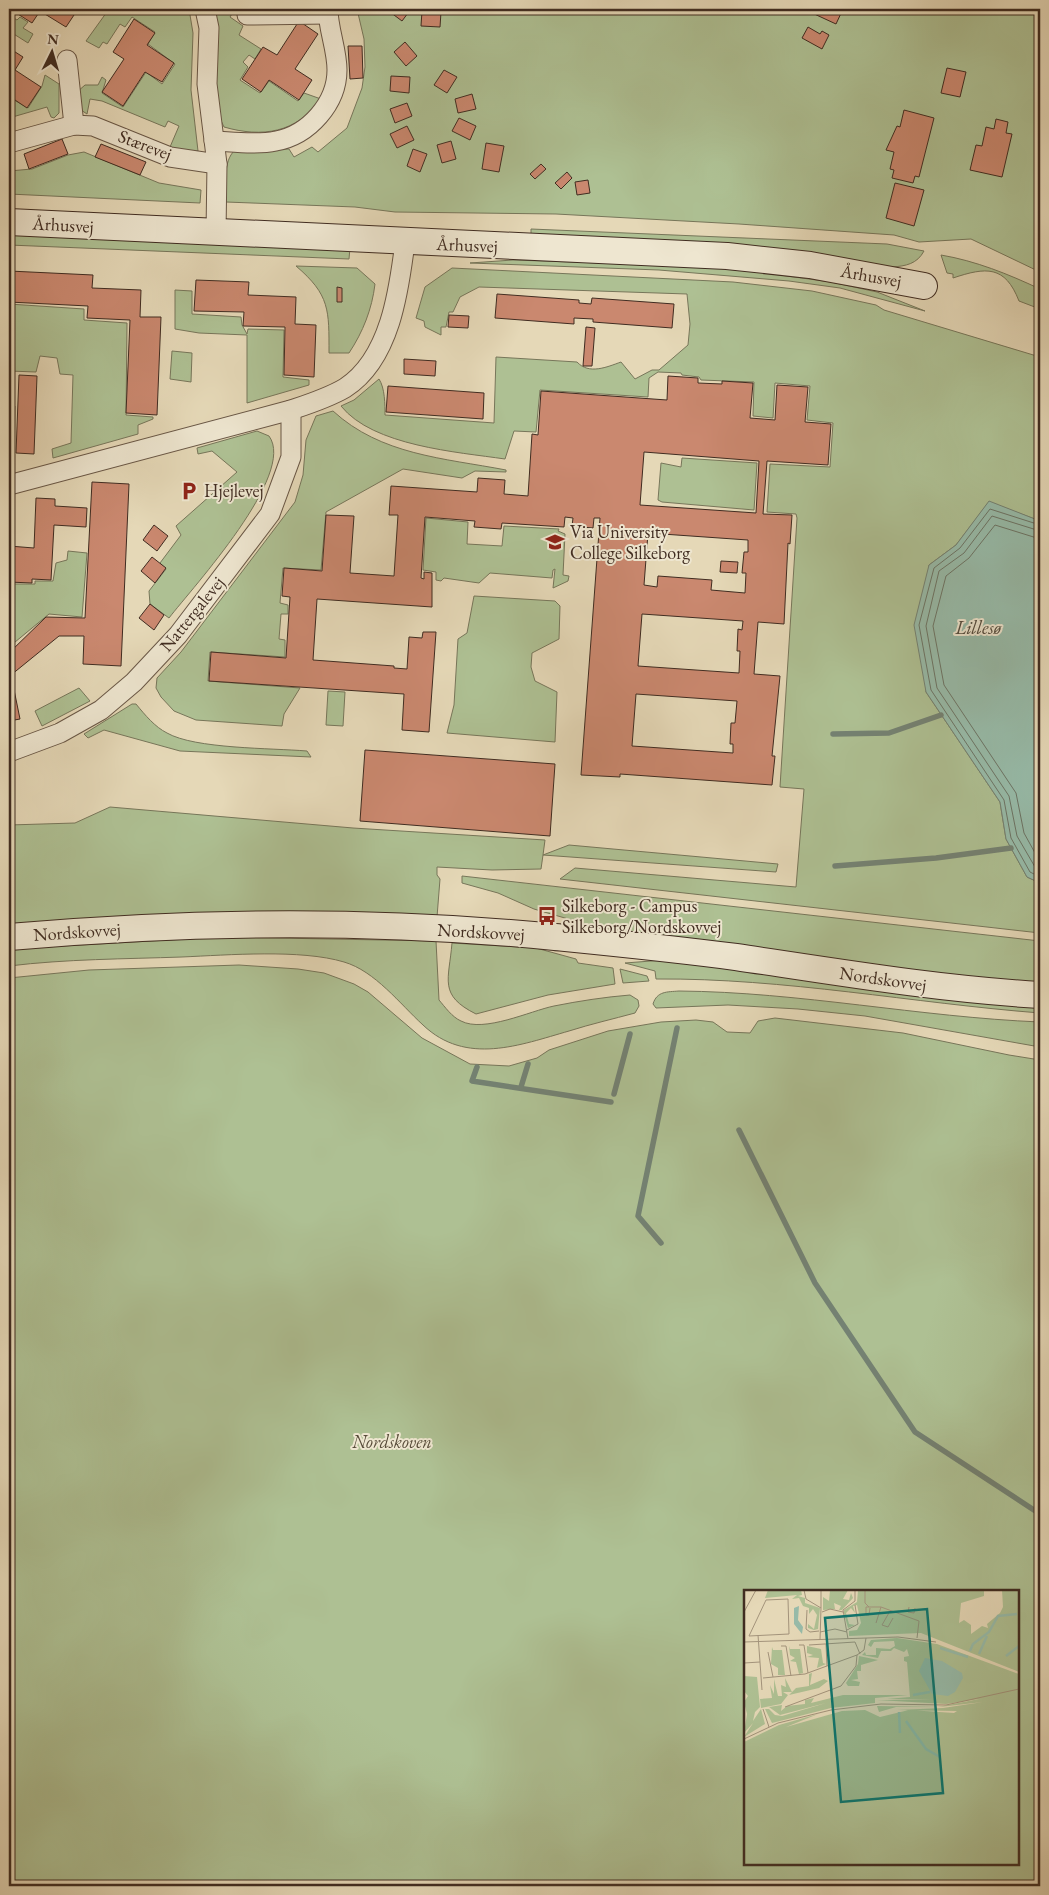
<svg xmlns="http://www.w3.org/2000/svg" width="1049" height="1895" viewBox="0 0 1049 1895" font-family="'EB Garamond',serif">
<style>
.green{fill:#aec093;stroke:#77765a;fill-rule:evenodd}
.water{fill:#97bba9;stroke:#748273}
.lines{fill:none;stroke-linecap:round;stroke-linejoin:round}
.shore{stroke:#6c7465;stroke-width:1}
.stream{stroke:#748273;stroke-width:5.5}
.building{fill:#ca886f;stroke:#402c21;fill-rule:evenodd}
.street-casing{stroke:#695746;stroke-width:21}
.secondary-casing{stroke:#402c21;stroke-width:28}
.street{stroke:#eee6d0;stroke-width:19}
.secondary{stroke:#eee6d0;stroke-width:26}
.labels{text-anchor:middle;stroke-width:4;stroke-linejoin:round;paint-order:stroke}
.street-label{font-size:18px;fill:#402c21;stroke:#eee6d0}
.poi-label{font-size:18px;fill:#402c21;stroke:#eee6d0;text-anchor:start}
.park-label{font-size:18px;font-style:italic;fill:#564a38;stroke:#eee6d0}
.water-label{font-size:19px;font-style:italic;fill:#51493c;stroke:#eee6d0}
.inset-river{fill:none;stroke:#97bba9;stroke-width:2.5}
.inset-road{fill:none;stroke:#a3937b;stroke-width:1}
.view{fill:#0f766e;fill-opacity:0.15;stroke:#0f766e;stroke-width:2.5}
.inset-edge{fill:none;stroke:#402c21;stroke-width:2.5}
</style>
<rect width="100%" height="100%" fill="#e5d8b7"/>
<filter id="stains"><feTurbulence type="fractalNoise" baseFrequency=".004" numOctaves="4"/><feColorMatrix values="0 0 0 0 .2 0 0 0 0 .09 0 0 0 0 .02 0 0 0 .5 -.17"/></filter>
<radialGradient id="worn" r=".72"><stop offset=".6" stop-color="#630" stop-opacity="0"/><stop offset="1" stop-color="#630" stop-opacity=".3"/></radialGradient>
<!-- green -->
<g class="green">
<path d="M 109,9 L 189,9 L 193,33 L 191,90 L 198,151 L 189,152 L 170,147 L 179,126 L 168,121 L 165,127 L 102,101 L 90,99 L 87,114 L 78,108 L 77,92 L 85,85 L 98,85 L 102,77 L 106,80 L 102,93 L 123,107 L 146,72 L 162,84 L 175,64 L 148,44 L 155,32 L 132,17 L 125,27 L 120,24 L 107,44 L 103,42 L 99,48 L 86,41 Z"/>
<path d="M 213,9 L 235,9 L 230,17 L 243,26 L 239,35 L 261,49 L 255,59 L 249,55 L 243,62 L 248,67 L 240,80 L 260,93 L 269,81 L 298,101 L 304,93 L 321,99 C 297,133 262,138 224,127 L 217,112 Z"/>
<path d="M 357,9 L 1040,9 L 1040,272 L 971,239 L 919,242 L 894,235 L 739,224 L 556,214 L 395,212 L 355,207 L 226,202 C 227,185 222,162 235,150 L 289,149 L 294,157 L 312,147 L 318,152 L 347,128 L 362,88 L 365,67 L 364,39 Z"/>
<path d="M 9,15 L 17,20 L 20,17 L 28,22 L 23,28 L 33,34 L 28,43 L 9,31 Z"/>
<path d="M 45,75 L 59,84 L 59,113 L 54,118 L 51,117 L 47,107 L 9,118 L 9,97 L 28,108 L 42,86 Z"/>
<path d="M 84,152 L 159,183 L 201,190 L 200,203 L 9,194 L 9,171 L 32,169 L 68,155 Z"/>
<path d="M 531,229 L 887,244 L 924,251 C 917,264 906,266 892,267 L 531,236 Z"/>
<path d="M 9,235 L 350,248 L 349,259 L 9,245 Z"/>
<path d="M 941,255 C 976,261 1008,274 1040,289 L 1040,309 L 1019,301 C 1005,265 986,267 953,278 L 953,274 L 947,273 Z"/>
<path d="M 513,260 L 721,267 L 831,282 L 877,292 L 925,311 L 840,288 L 789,281 L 659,270 L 470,263 Z"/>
<path d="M 296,266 L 357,268 L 375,284 C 372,309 363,332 349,353 L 329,353 C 329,310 330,295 296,266 Z"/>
<path d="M 452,268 L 733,282 L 812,291 L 876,305 L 884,310 L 1040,357 L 1040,521 L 989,502 L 956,545 L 929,565 L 926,692 L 1000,802 L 1006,839 L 1027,877 L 1040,883 L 1040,933 L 560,879 L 575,868 L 796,887 L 804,789 L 780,787 L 797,518 L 796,514 L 767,512 L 770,464 L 830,467 L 833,423 L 807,420 L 810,386 L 775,383 L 773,418 L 753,416 L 754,382 L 701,380 L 699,377 L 682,375 L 681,373 L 658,372 L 649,378 L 648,397 L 540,390 L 536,432 L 514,431 L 505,459 C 457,452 373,446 341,406 L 354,400 L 379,379 C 385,388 385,405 385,415 L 494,423 L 496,357 L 577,362 C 589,375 607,367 621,362 L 635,379 L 652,370 L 659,370 L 688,345 L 690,324 L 687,294 L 479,287 L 460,297 L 453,312 L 449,312 L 446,327 L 441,327 L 441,335 L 425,327 L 424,321 L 416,318 L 425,287 Z"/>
<path d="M 175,290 L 192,291 L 192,314 L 241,317 L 242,325 L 247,334 L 248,329 L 284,330 L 283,377 L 309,380 L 309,385 L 247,403 L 247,335 L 199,333 L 175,329 Z"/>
<path d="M 9,304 L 84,309 L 84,320 L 127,323 L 126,415 L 153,417 L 153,419 L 138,425 L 138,434 L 53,458 L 52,449 L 71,443 L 73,375 L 60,374 L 57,358 L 40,356 L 36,372 L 9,371 Z"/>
<path d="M 172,351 L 192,353 L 191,382 L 170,379 Z"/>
<path d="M 9,406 L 15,406 L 14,462 L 9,463 Z"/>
<path d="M 333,411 C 381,455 443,458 506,470 L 506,472 L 475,471 L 462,478 L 403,469 L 326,512 L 321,570 L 283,568 L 280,603 L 288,605 L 288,614 L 281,614 L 279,639 L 285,640 L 285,657 L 210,652 L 208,681 L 300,688 L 284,714 L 282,726 L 196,720 L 174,711 L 161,697 L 156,688 L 157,678 L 181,652 L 295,502 L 303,475 L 306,440 L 316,416 Z"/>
<path d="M 257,431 L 269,436 C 297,474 193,587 169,618 L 150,604 L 149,591 L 166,569 L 160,563 L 181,535 L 176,526 L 237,472 L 212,451 L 198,454 L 197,448 Z"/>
<path d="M 682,458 L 757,463 L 754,510 L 662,502 L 658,500 L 661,463 L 681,467 Z"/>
<path d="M 426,518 L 468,522 L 467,544 L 502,546 L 504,526 L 559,529 L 558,531 L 565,534 L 563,575 L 569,576 L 568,581 L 553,588 L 555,569 L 553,570 L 552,578 L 490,573 L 479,583 L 444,578 L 441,581 L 436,580 L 436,572 L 423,570 Z"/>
<path d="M 68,551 L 87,553 L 82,617 L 49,614 L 9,647 L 9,584 L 35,584 L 35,581 L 53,581 L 56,563 L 67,560 Z"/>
<path d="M 474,596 L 555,601 L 560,606 L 559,639 L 532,653 L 531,667 L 535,681 L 557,692 L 555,742 L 447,733 L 454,705 L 458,639 L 467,633 Z"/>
<path d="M 79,688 L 90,701 L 42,726 L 35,711 Z"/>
<path d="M 328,691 L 345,692 L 343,726 L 326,725 Z"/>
<path d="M 132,704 L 136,704 C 145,715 155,727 167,733 C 195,749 271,748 307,751 L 311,757 L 180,751 L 104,730 L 88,738 L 84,734 Z"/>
<path d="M 110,807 L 353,828 L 545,840 L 543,855 L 569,845 L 778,864 L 776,872 L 543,855 L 541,869 L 492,870 L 437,867 L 437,875 L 440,879 L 437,917 L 9,925 L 9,825 L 75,823 Z"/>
<path d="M 462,876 L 1040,941 L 1040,985 L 980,980 L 599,928 L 534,909 L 498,893 L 462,883 Z"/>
<path d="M 222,937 L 436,941 L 439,1000 C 445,1007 452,1017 461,1021 C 484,1033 530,1011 554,1006 C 579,1001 605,997 630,995 L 638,1000 L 639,1006 L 635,1013 C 613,1019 591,1024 569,1031 C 520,1045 466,1066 423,1025 C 400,1004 375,971 344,962 C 301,949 228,955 182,957 C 125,959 66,959 9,966 L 9,949 Z"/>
<path d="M 452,943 L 536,948 L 576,959 L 578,963 L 613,968 L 615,984 L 548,995 L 476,1014 C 438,995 449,980 452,943 Z"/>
<path d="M 664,960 L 1040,1007 L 1040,1013 C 912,1003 785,978 656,979 L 655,971 L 625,963 Z"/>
<path d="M 239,965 L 298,969 L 324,973 L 354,984 L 368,992 L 422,1038 L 470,1064 L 509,1066 L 537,1058 L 549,1050 L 608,1031 L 661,1022 L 696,1020 L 713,1022 L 727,1032 L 750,1033 L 758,1021 L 775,1018 L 903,1033 L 1009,1055 L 1040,1060 L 1040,1886 L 9,1886 L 9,978 L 89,970 ZM 1018,1591 L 1018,1864 L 745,1864 L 745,1591 Z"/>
<path d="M 620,969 L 647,976 L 649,981 L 623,983 Z"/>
<path d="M 679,991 C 800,992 919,1017 1040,1022 L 1040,1047 L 865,1016 L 798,1009 L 728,1005 L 656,1008 L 653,1004 C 657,991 667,992 679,991 Z"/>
</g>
<!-- water -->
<path class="water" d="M 989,501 L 1040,521 L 1040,883 L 1027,877 L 1006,839 L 1000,802 L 926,692 L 914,625 L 929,565 L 956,545 Z"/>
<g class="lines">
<!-- shore -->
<g class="shore">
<path d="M 1040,525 L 990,509 L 960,548 L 934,568 L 919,625 L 931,690 L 1004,800 L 1011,838 L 1030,872 L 1040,877"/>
<path d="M 1040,531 L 992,516 L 964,553 L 939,571 L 926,626 L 937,688 L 1009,796 L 1017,836 L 1035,867 L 1040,870"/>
<path d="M 1040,539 L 995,525 L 969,558 L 946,576 L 933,626 L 944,685 L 1016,793 L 1024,833 L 1040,862"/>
</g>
<!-- stream -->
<g class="stream">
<path d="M 833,734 L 889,733 L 941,715"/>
<path d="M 835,866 L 936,858 L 1011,848"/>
<path d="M 477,1067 L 472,1081 L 611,1102"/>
<path d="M 521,1087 L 528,1064"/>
<path d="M 614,1094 L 630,1034"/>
<path d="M 739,1130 L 815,1283 L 915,1432 L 1040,1514"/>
<path d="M 661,1243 L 638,1216 L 677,1028"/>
</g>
</g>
<!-- building -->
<g class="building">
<path d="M 10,9 L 78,9 L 66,27 L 40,11 L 32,23 Z"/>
<path d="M 392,9 L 411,9 L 402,21 L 390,12 Z"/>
<path d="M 812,9 L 843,9 L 836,24 L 810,12 Z"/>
<path d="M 422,11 L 441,12 L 440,27 L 421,26 Z"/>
<path d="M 134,19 L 155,33 L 147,45 L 174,63 L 162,82 L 145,72 L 123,106 L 102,92 L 124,59 L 113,52 Z"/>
<path d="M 299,21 L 318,34 L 295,69 L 312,80 L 299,100 L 269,80 L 261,92 L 242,79 L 263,47 L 277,55 Z"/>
<path d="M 808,27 L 820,34 L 822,31 L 829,35 L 822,49 L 802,38 Z"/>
<path d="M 405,42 L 417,56 L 406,66 L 394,52 Z"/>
<path d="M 348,46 L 362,46 L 363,78 L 350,79 Z"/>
<path d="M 9,48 L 23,57 L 15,70 L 41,87 L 27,108 L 9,96 Z"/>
<path d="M 947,68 L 966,72 L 960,97 L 941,93 Z"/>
<path d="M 444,70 L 457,77 L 447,93 L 434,85 Z"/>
<path d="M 391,76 L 410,77 L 409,93 L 390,91 Z"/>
<path d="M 472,94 L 476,109 L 458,113 L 455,99 Z"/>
<path d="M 407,103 L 412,116 L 395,123 L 390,109 Z"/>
<path d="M 904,110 L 934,118 L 919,177 L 915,176 L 913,183 L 892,178 L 894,170 L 890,169 L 894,152 L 886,150 L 897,126 L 900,127 Z"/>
<path d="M 459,118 L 476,126 L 470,140 L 452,131 Z"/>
<path d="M 996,119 L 1008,122 L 1006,133 L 1012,134 L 1002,177 L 970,170 L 976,145 L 982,146 L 986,127 L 994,129 Z"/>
<path d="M 407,126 L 414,140 L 397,148 L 390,134 Z"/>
<path d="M 62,139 L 68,154 L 29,169 L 24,154 Z"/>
<path d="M 451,141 L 456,159 L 442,163 L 437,145 Z"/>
<path d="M 486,143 L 504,146 L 499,172 L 482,169 Z"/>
<path d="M 101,144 L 146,162 L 140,175 L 95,157 Z"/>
<path d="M 413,149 L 427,154 L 420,172 L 407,166 Z"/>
<path d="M 541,164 L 546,169 L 535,179 L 530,174 Z"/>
<path d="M 567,172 L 572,178 L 561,189 L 555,183 Z"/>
<path d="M 588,180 L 590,193 L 577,195 L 575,182 Z"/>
<path d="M 895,183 L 924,190 L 914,226 L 886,218 Z"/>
<path d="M 9,271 L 93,275 L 92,288 L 141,290 L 140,317 L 161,317 L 157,415 L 126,413 L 130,320 L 87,318 L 88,306 L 9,302 Z"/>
<path d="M 196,280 L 249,282 L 248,295 L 296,297 L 295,324 L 316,325 L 314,377 L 284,375 L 285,327 L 243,326 L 244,312 L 194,311 Z"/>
<path d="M 337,287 L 342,288 L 342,302 L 337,302 Z"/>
<path d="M 497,294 L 579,300 L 579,303 L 591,304 L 592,298 L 674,304 L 672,328 L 593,322 L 593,319 L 574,318 L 574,324 L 495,318 Z"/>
<path d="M 449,315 L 469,316 L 468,328 L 448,327 Z"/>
<path d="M 586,327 L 595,328 L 592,366 L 583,366 Z"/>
<path d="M 404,359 L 436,361 L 435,376 L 404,374 Z"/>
<path d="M 19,375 L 37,376 L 34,454 L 16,453 Z"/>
<path d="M 668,376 L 698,378 L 698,383 L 722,384 L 722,381 L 753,383 L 750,418 L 775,420 L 777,385 L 808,387 L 805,422 L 831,424 L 828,465 L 767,461 L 763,514 L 792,515 L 790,544 L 788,543 L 784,624 L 758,622 L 754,674 L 780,676 L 772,756 L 775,756 L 772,785 L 620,774 L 620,777 L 581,775 L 600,518 L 594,518 L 593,528 L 572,526 L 573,518 L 565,517 L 564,527 L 502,523 L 501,529 L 474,527 L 475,521 L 425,517 L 421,578 L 424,579 L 424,572 L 432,573 L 432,607 L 317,599 L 313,660 L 394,666 L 394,668 L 407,669 L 409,637 L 422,638 L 423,632 L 436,632 L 429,732 L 402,730 L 404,694 L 209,681 L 211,652 L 286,658 L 290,597 L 282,596 L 284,568 L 322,571 L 326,515 L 354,516 L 350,573 L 394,576 L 398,515 L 389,515 L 391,486 L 477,492 L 478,478 L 505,480 L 504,494 L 528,496 L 532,434 L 538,435 L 541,391 L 667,400 ZM 644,452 L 759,461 L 756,513 L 640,505 ZM 648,533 L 748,540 L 748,552 L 744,552 L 742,573 L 746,573 L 745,593 L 711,590 L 712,580 L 658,576 L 657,587 L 644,585 ZM 642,614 L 743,621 L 742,630 L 738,629 L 737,651 L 740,651 L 739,673 L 638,666 ZM 636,694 L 737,701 L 735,723 L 731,723 L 730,744 L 733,744 L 733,753 L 632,746 Z"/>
<path d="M 388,386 L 484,393 L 483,419 L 386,412 Z"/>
<path d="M 92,482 L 129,484 L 121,666 L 83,664 L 84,636 L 59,636 L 11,675 L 20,719 L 9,721 L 9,653 L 46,617 L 85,618 Z"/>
<path d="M 36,498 L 55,499 L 55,506 L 87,508 L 86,527 L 54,525 L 51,580 L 32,579 L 32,583 L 9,582 L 9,546 L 34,548 Z"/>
<path d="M 154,525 L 168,536 L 157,551 L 143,540 Z"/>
<path d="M 152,557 L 166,568 L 155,583 L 141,571 Z"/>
<path d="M 721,561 L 738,562 L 737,573 L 720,572 Z"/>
<path d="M 150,604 L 164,615 L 154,630 L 139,618 Z"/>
<path d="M 365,750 L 555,764 L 550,836 L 360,821 Z"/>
</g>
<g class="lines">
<!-- street casing -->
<g class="street-casing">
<g id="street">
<path d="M 205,9 L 209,28 L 207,84 L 217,164 L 216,233"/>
<path d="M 247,15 L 328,14"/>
<path d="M 67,60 L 74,125"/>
<path d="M 214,141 C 234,142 257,145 276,141 C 309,135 337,103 337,70 C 337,49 328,29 328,9"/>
<path d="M 9,143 L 74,125 L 93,126 L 170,157 L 217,164"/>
<path d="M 9,485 L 291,410 C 309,404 328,398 345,388 C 390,359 399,291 405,242"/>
<path d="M 9,752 L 60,733 L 101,710 L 134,682 L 178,635 L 270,514 L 291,457 L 291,410"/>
</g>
</g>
<!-- secondary casing -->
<g class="secondary-casing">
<g id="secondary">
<path d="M 9,222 L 727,256 L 810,265 L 924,286"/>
<path d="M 9,937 C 189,921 374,919 555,937 C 615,943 676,949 736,957 C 837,972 938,989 1040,995"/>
</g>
</g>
<!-- street -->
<use href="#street" class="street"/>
<!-- secondary -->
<use href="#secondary" class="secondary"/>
</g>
<!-- icons -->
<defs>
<g id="parking-bare" transform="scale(1.5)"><path d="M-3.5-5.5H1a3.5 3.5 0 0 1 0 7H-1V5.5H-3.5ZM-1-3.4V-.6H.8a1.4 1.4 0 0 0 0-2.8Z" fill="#8f2418" stroke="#eee6d0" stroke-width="2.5" paint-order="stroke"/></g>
<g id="university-bare" transform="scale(1.5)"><path d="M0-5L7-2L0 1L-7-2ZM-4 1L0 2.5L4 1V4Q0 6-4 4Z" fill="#8f2418" stroke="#eee6d0" stroke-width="2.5" paint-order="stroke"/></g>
<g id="bus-bare" transform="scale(1.5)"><path d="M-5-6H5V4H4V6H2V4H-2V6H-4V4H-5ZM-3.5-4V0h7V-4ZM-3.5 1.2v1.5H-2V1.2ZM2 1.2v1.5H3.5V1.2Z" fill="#8f2418" stroke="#eee6d0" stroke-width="2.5" paint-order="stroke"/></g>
</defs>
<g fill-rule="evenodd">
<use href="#parking-bare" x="189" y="491"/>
<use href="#university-bare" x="555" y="542"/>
<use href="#bus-bare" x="547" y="916"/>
</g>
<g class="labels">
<!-- street labels -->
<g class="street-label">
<text transform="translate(145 145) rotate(21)" y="6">Stærevej</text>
<text transform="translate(63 225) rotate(3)" y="6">Århusvej</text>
<text transform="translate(467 245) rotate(2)" y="6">Århusvej</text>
<text transform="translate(871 276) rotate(10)" y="6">Århusvej</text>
<text transform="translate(192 614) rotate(-51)" y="6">Nattergalevej</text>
<text transform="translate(77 932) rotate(-4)" y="6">Nordskovvej</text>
<text transform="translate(481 932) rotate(3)" y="6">Nordskovvej</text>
<text transform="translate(883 979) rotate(8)" y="6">Nordskovvej</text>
</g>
<!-- poi labels -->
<g class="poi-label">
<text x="204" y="497">Hjejlevej</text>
<text x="570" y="538">Via University<tspan x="570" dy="21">College Silkeborg</tspan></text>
<text x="562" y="912">Silkeborg - Campus<tspan x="562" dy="21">Silkeborg/Nordskovvej</tspan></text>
</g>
<!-- park labels -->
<g class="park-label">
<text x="392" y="1448">Nordskoven</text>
</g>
<!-- water labels -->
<g class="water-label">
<text x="978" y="634">Lillesø</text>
</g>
</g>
<!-- overview -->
<g transform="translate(744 1590)">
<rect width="275" height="275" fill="#e5d8b7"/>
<path d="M 24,0 L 57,0 L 58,5 L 54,6 L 61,8 L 61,13 L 76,18 L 74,39 L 70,40 L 64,38 L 64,34 L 70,39 L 73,25 L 69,19 L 65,24 L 65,18 L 59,16 L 55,8 L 48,9 L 53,5 L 21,8 ZM 86,0 L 104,0 L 99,9 L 105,10 L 107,3 L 109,8 L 98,20 L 95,20 L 97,16 L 90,13 L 91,19 L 79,20 L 79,7 L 85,11 ZM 114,0 L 240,1 L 240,6 L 217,13 L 215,33 L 220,30 L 227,35 L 227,44 L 238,36 L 244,38 L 243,34 L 256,23 L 259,17 L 258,0 L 275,0 L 275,82 L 177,43 L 105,46 L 105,41 L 113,40 L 117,33 L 113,15 L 109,16 L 111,23 L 107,18 L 102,23 L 105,34 L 111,35 L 104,38 L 100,23 L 100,20 L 113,12 ZM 153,48 L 193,54 L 275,84 L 275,275 L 0,275 L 0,152 L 35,135 L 74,124 L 42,137 L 98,121 L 121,120 L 136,127 L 165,120 L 210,123 L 213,121 L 153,120 L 199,118 L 239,112 L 195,117 L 152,117 L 135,122 L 133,116 L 194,117 L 235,109 L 202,114 L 133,110 L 189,110 L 143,109 L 166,107 L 163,72 L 160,71 L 160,67 L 165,66 L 163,59 L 160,62 L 150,58 L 147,61 L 137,61 L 134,68 L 118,65 L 121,62 L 122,65 L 132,65 L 132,58 L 146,59 L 151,56 L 150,51 L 130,52 L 127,57 L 124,55 L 127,50 ZM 45,56 L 46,59 L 56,59 L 59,83 L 55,84 L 52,72 L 46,71 L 51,68 L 46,65 ZM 63,56 L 77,59 L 79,73 L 82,74 L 73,78 L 75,68 L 63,67 L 69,65 L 63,63 ZM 28,57 L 29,60 L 38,60 L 41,85 L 34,85 L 34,78 L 27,74 ZM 115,66 L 134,70 L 117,75 L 117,81 L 113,81 L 114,89 L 107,90 L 116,92 L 115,96 L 104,96 L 102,93 L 114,74 ZM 68,83 L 66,95 L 80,89 L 84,91 L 75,98 L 45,105 L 52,98 L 65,96 L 65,84 ZM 0,86 L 13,87 L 16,117 L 11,122 L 9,131 L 17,119 L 21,134 L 0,147 L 9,133 L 0,143 L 3,124 L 0,112 L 4,106 L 0,101 ZM 41,88 L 48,102 L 39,102 L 44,105 L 37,114 L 17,118 L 16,109 L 28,108 L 26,95 L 30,104 L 30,89 L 34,106 L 38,106 L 37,95 L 42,97 ZM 99,105 L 164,105 L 131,108 L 131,113 L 87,118 L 28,133 L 21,119 L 25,119 L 31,125 L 38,126 L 82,113 L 36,125 L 25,117 L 38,115 L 37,121 L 43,116 L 61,114 L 61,110 L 70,108 L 67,113 Z" fill="#aec093"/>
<path d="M 55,16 L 54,30 L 59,37 L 58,44 L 50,34 L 50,18 ZM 181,68 L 198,71 L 218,83 L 219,88 L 211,102 L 204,106 L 188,104 L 175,81 Z" fill="#97bba9"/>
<path class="inset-river" d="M 196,58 L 224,67M 226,61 L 229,54 L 245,42 L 254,26 L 273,24M 235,64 L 243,46M 262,66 L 275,56M 169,105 L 186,102M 155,122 L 156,143M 162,131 L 182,159 L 196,167"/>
<path class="inset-road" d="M 60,0 L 62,9 L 77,18 L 76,50M 121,0 L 121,13 L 125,17M 44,9 L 45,44 L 5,46 L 22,10 ZM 165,17 L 164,22 L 170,23 L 171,18M 77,18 L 77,0M 126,18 L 125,25 L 122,25 L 122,17 L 137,17 L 175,31 L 173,48M 63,20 L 62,39 L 66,42 L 75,41M 146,21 L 138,35 L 144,37 L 149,28M 0,22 L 12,0M 78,22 L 86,19 L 99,22M 132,33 L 137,17M 103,40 L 114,34 L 111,15M 76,42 L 91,39 L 103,42M 14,45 L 18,100M 104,49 L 99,20 L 111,11 L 111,0M 0,52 L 154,47 L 192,52M 82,54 L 83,76M 55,55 L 60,55 L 64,83M 65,55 L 111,52 L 116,64M 37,56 L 42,56 L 47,86M 24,62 L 29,87M 0,73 L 16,72M 19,88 L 61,84 L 113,65 L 120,60 L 122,48M 41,117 L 97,96 L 112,76 L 113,65M 19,119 L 25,137M 0,149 L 34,133 L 87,120 L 137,114 L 202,115 L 275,99"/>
<path class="view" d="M 183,19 L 199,203 L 97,212 L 81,28 Z"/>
<rect width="275" height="275" class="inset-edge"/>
</g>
<!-- margin -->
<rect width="1049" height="1895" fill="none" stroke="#e5d8b7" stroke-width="30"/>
<rect x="10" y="10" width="1029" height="1875" fill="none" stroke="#402c21" stroke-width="2.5"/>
<rect x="15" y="15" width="1019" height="1865" fill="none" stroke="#402c21"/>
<!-- north arrow -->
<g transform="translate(52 52) rotate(5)" stroke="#eee6d0" stroke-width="4" paint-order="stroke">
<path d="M0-4L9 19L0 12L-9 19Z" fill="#402c21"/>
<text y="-8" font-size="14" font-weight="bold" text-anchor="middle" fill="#402c21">N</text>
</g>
<rect width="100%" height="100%" filter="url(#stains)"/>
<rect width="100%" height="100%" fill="url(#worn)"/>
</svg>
